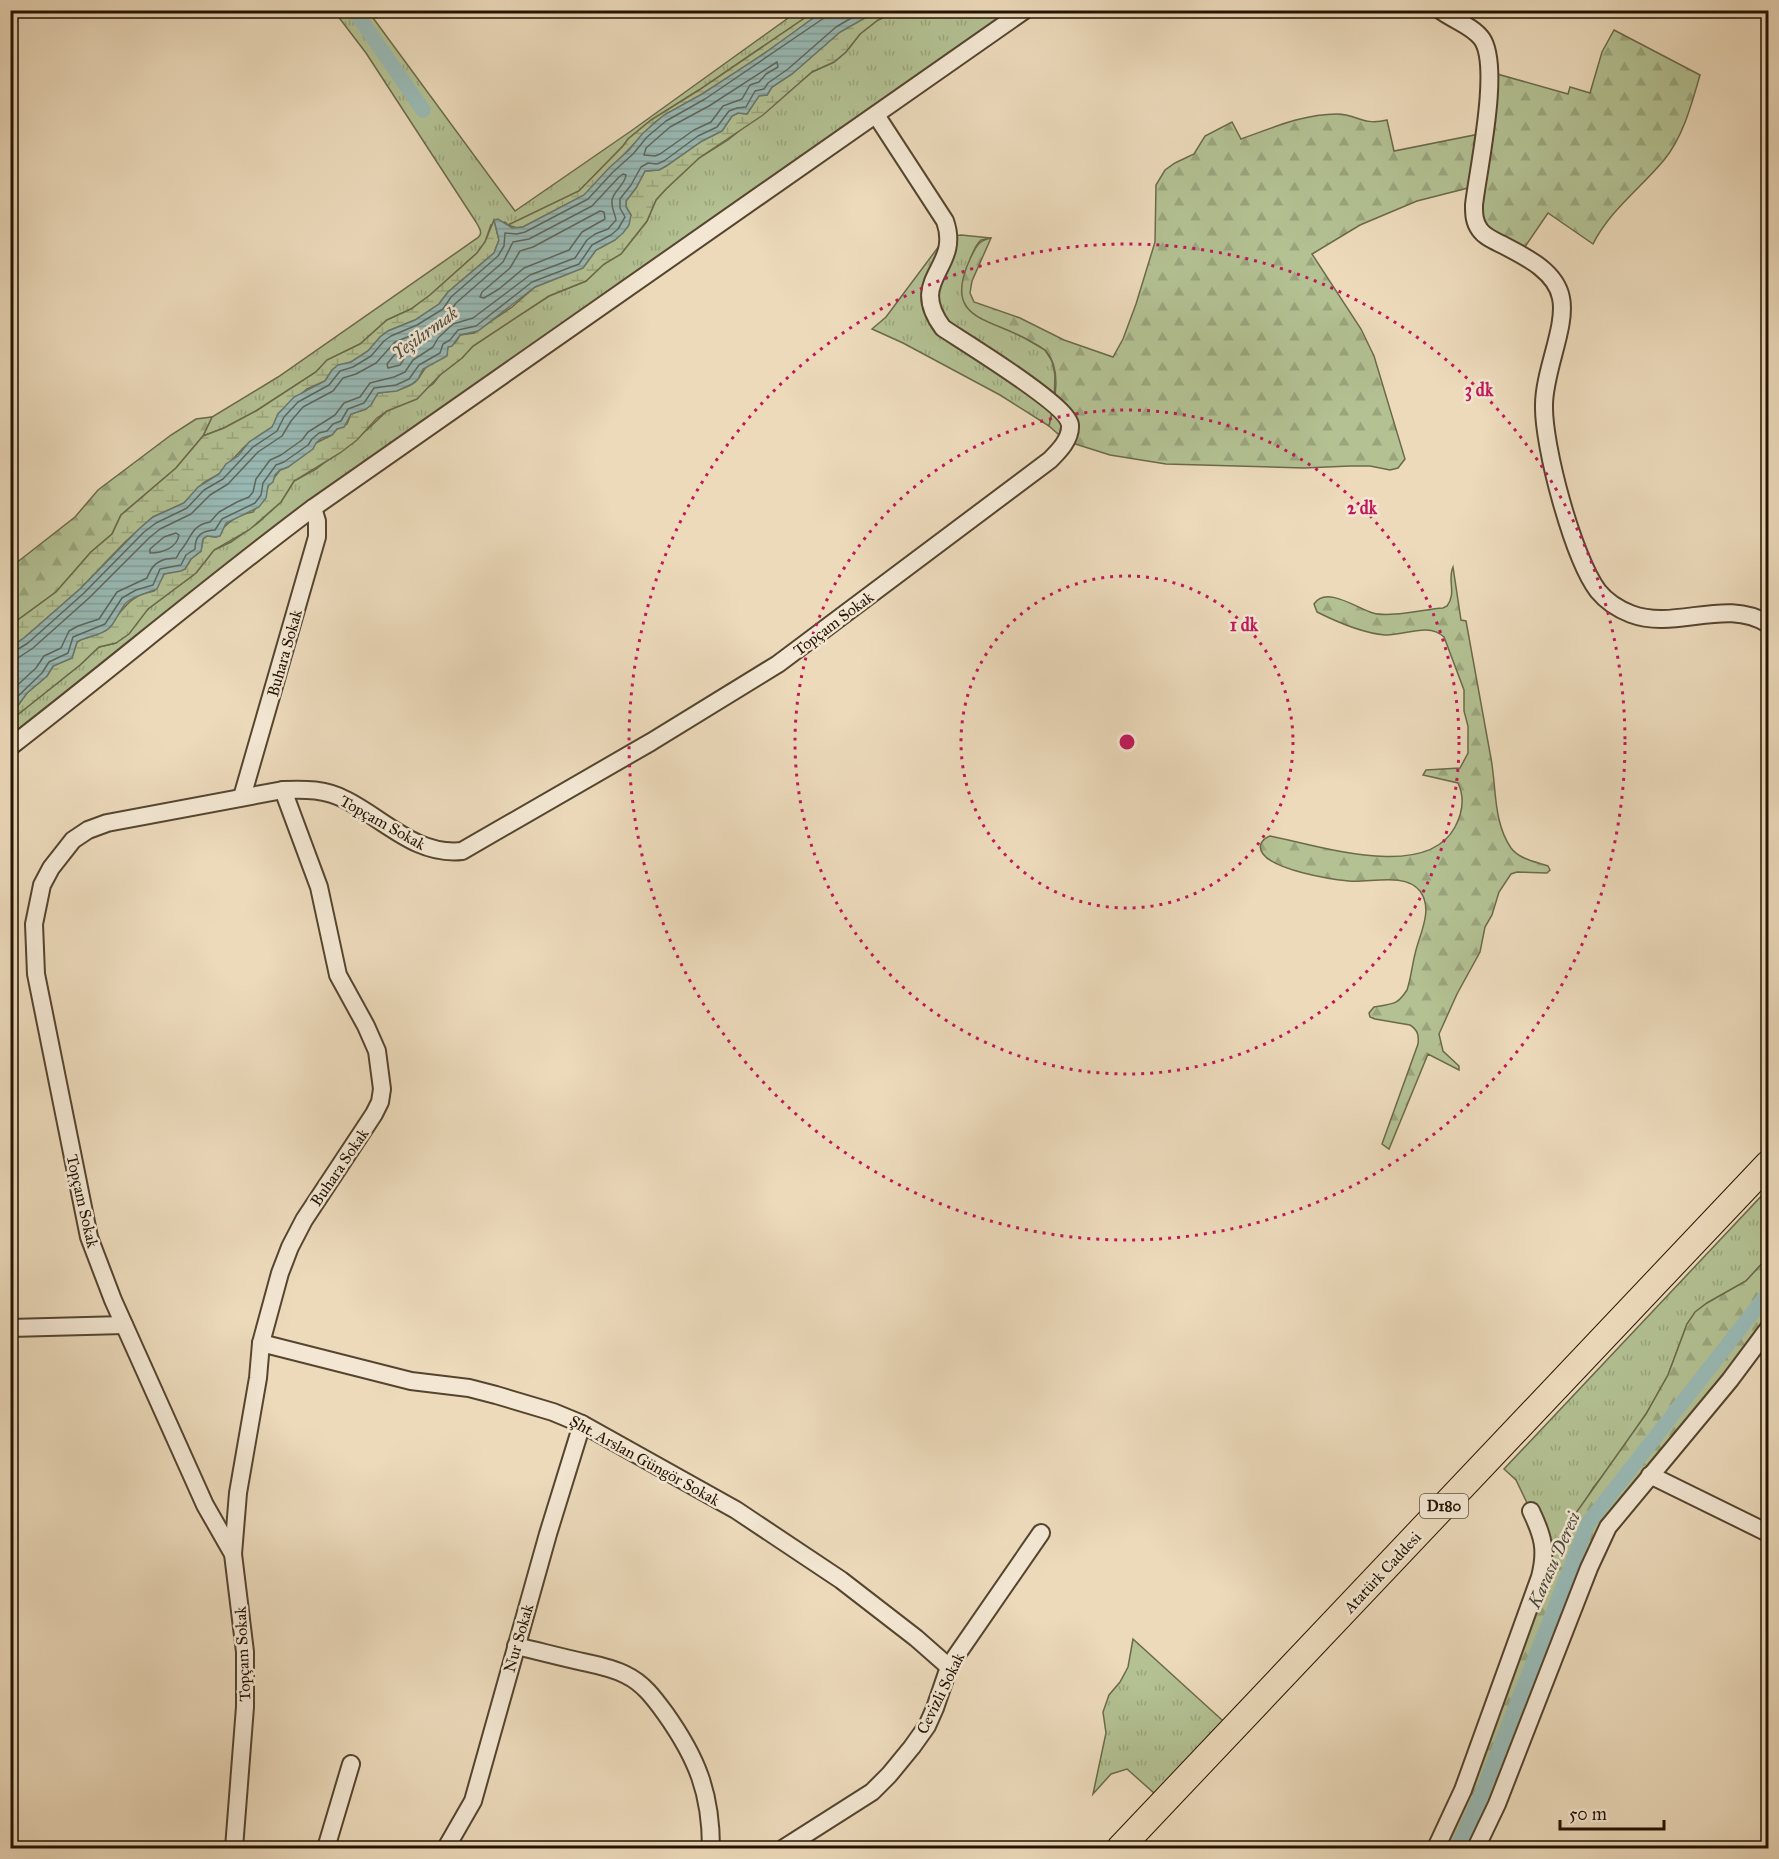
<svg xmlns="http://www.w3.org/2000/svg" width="1779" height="1859" viewBox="0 0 1779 1859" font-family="'IM FELL Great Primer',serif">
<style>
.grass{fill:url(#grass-tufts);stroke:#6b6a4a;stroke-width:1.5}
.forest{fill:url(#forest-firs);stroke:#6b6a4a;stroke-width:1.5}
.wetland{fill:url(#wetland-marsh);stroke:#6b6a4a;stroke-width:1.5}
.water{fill:url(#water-rules);stroke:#6a776d;stroke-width:1.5}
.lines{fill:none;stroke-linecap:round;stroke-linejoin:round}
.shore{stroke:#5e665b;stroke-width:1.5}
.canal{stroke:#99bab6;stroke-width:15}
.minor-casing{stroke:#55452f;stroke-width:20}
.highway-casing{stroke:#231300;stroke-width:28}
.minor{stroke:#f3e7d3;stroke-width:16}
.highway{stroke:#ecdabb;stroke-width:26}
.ring{fill:none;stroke:#c2185b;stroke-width:3;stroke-dasharray:3 6}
.labels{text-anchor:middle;stroke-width:5;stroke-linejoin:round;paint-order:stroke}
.shield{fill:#f3e7d3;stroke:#61533f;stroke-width:1.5}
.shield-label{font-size:15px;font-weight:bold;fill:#231300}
.street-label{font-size:16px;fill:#231300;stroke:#f3e7d3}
.water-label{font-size:18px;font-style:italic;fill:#4c4d40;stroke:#f3e7d3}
.centre{fill:#c2185b;stroke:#f3e7d3;stroke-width:3}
.ring-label{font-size:18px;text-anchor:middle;font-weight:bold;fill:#c2185b;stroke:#f3e7d3;stroke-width:5;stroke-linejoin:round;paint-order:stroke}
</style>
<defs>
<pattern id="grass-tufts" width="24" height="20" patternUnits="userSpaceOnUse" patternTransform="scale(1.5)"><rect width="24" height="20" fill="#b3c193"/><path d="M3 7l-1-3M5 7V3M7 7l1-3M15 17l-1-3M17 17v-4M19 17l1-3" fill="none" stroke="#9aa57d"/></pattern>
<pattern id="forest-firs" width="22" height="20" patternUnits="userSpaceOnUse" patternTransform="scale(1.5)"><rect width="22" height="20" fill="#b3c193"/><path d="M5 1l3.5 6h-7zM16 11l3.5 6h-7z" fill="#9aa57d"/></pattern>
<pattern id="wetland-marsh" width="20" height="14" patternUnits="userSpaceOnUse" patternTransform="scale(1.5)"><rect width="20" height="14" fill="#b3c193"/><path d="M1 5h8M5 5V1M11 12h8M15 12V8" fill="none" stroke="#9aa57d"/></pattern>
<pattern id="water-rules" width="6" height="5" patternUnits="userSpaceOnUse" patternTransform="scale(1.5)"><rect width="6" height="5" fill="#99bab6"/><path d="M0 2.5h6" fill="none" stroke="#849f9b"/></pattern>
</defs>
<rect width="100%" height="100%" fill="#ecdabb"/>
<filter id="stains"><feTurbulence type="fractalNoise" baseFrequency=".00333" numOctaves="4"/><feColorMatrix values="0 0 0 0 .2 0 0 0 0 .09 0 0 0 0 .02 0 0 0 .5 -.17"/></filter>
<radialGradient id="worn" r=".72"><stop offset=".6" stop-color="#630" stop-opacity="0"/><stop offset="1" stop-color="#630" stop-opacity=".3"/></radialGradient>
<!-- grass -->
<g class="grass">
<path d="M 334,11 L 368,11 L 515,211 L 631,131 L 798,11 L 815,11 L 699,90 L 651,120 L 628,139 L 623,146 L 579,191 L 508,225 L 505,222 L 491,225 L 485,242 L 477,253 L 430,295 L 411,309 L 387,320 L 360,344 L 327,360 L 316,372 L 256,411 L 224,428 L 203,436 L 212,417 L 278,377 L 476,239 C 484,234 480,229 476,222 L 366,53 Z"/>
<path d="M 897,11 L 1025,11 L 404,443 L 11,747 L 11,720 L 80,665 L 99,647 L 116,643 L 148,609 L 196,573 L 214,550 L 231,542 L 258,523 L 281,502 L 294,481 L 316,469 L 368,429 L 387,411 L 400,405 L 433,384 L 440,375 L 462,358 L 473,346 L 549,296 L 586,281 L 604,264 L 621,254 L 647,221 L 656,200 L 666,189 L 699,158 L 728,140 L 812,72 L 834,62 L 846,52 L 860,34 L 878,20 Z"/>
<path d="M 961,235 L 991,238 C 989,238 983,240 981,240 C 972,247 965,275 962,286 L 980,318 L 1016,333 L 1045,350 L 1052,361 L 1055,375 L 1054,405 L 1049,426 L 1000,395 L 903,343 L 872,329 L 886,317 L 942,242 L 949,237 Z"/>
<path d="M 1768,1189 L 1768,1257 L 1746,1281 L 1707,1303 L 1695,1313 L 1687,1324 L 1668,1375 L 1646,1414 L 1618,1456 L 1593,1488 L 1540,1577 L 1541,1532 L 1516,1480 L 1504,1469 Z"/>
<path d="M 1133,1639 L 1233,1730 L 1164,1802 L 1127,1769 L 1111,1774 L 1093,1794 L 1106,1733 L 1103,1712 L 1109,1695 L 1120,1682 L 1128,1667 Z"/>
</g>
<!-- forest -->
<g class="forest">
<path d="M 1614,30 L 1700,75 C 1692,103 1683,137 1664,160 C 1641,188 1610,210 1593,244 L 1548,213 L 1520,254 L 1481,232 L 1476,186 L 1417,201 L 1360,225 L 1312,254 L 1361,329 L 1374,356 L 1405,459 L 1398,468 L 1390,470 L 1370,466 L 1350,466 L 1304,468 L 1166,464 L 1110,455 L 1066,441 L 1049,426 C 1054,404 1063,370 1046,351 C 1042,347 1035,344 1030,341 C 989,317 942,321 970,259 C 976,247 977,241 991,238 L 972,281 L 970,293 L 974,302 L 1020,318 L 1064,340 L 1113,357 L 1123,339 L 1136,304 L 1155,242 L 1156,185 L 1165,170 L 1175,163 L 1194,154 L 1205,136 L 1232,122 L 1241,139 C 1272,128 1303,114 1337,114 C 1357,114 1362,126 1387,120 L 1394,151 L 1484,133 L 1490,72 L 1568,94 L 1570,87 L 1590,93 L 1602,52 Z"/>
<path d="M 212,417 L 203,436 L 176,468 L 121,515 L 112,534 L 91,552 L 56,592 L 11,625 L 11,567 L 75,517 L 98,490 L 171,435 L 196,419 Z"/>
<path d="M 1453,567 L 1461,620 L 1466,621 C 1474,665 1482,709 1490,753 C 1497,785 1492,820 1511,848 C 1519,859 1536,862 1548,866 L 1550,870 L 1547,873 L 1517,872 L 1511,874 L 1499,892 L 1492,915 L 1485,927 L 1480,952 L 1457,994 L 1439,1034 L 1443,1051 L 1459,1066 L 1459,1070 L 1428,1054 L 1389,1149 L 1382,1144 L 1418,1044 C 1419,1036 1418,1030 1410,1025 L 1375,1019 L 1370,1017 L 1369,1013 L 1374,1007 C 1392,1003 1396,1007 1407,990 C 1411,978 1412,966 1415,954 C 1419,935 1434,910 1420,891 C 1405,872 1370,883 1349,881 C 1328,879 1275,870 1263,854 C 1257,846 1262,839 1270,836 C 1317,845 1426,882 1455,827 C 1463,812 1465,798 1458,783 L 1423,775 L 1426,770 L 1460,768 L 1468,753 L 1468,726 L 1464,711 L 1464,690 L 1444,637 C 1428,622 1404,636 1385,635 C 1362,633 1337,622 1317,612 L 1314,604 C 1326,585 1358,609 1373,613 C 1390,618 1425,609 1443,608 L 1447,606 C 1457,593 1447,580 1453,567 Z"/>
<path d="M 1768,1257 L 1768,1329 L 1625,1505 L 1476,1848 L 1436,1848 L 1540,1577 L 1576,1513 L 1646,1414 L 1668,1375 L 1687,1324 L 1695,1312 L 1707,1303 L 1746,1281 Z"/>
</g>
<!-- wetland -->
<g class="wetland">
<path d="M 815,11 L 823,11 C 784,40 743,69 701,95 C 686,104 668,111 654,123 L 585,195 L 523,227 L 517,228 L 508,225 L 579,191 L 623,146 L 628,139 L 651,120 L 699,90 Z"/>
<path d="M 877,11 L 897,11 L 878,20 L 860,34 L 846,52 L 834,62 L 812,72 L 763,115 L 699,158 L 666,189 L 656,200 L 647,221 L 621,254 L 604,264 L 586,281 L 549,296 L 473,346 L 462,358 L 440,375 L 417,399 L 387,411 L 376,419 L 357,440 L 340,453 L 294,481 L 281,502 L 249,530 L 214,550 L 196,573 L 148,609 L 129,634 L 116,643 L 99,647 L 80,665 L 11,720 L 11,707 L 15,707 L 19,704 L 27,693 L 47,676 L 53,666 L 72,658 L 77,642 C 87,636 99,636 108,629 C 112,626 112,621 116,617 C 128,603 133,595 154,591 L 164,574 L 185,569 L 191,559 L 201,551 L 203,539 L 207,536 L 216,537 C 226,523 236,515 253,512 L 267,490 L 268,486 L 280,470 L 288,467 L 316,443 L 332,435 L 337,429 L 347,424 L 351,414 L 366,409 L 378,393 C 391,391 409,390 418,379 C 422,374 423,369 429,365 C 439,358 446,359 448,347 L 455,343 L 460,335 L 474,333 L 512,307 L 535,287 L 583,268 L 596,250 L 615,240 L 631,215 L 626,207 L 626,201 L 636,188 L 645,171 L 659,170 L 666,166 L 702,141 L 722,131 L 732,116 L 738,113 L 747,114 L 759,95 L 767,95 L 772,87 L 792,74 L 840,32 Z"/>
<path d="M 494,220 L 499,240 L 494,253 L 448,292 L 439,304 L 415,320 L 388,331 L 380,337 L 368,351 L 351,362 L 338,366 L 332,370 L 325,381 L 307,389 L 278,414 L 273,427 L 245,446 L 219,474 L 203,483 L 184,503 L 153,517 L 125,542 L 80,589 L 24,638 L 11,647 L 11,625 L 56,592 L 91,552 L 112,534 L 121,515 L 176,468 L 203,436 L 224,428 L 256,411 L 316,372 L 327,360 L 360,344 L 387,320 L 411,309 L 430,295 L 477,253 L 485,242 Z"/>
</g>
<!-- water -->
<path class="water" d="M 823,11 L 877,11 L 840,32 L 792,74 L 772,87 L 767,95 L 759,96 L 747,114 L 738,113 L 732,116 L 722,131 L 702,141 L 666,166 L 659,170 L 645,171 L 636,188 L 626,201 L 626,207 L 631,215 L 629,225 L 623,233 L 615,240 L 596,250 L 583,268 L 535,287 L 478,331 L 460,335 L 452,346 L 448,347 L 447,356 L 423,369 L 418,379 L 412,384 L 397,391 L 378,393 L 371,405 L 366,409 L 351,414 L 344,427 L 337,429 L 332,435 L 322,438 L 316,443 L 313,449 L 288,467 L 280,470 L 275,475 L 273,482 L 268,486 L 266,498 L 259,507 L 226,523 L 220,536 L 216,537 L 207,536 L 203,539 L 201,551 L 191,559 L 185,569 L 181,571 L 164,574 L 157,589 C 148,593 134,595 126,603 C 120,609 115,624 108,629 C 99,636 87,636 77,642 L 72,658 L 53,666 L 47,676 L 27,693 L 19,704 L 15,707 L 11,707 L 11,647 L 24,638 L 80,589 L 140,528 L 153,517 L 184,503 L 198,487 L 219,474 L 226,464 L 238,456 L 249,442 L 272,427 L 278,414 L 294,397 L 325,381 L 332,370 L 338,365 L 351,362 L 368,351 L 380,337 L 388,331 L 415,320 L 439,304 L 448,292 L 494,253 L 499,240 L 494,220 L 498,219 L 512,228 L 523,227 L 584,195 L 609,168 L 629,150 L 643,133 L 664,115 L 702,94 L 765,53 Z"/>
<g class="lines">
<!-- shore -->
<g class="shore">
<path d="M 777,62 L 778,67 L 766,74 L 759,82 L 750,85 L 742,99 L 723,106 L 711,122 L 694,130 L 660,154 L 655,156 L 644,155 L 646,148 L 670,127 L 709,106 Z"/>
<path d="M 600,211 L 604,212 L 605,219 L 582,232 L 569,250 L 524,268 L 499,289 L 484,298 L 480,297 L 482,292 L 510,268 L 520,251 L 533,247 Z"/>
<path d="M 405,348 L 408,348 L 409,351 L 400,365 L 388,368 L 387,364 L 396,353 Z"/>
<path d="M 176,533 L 179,535 C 177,548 162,553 150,553 L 150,549 L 164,537 Z"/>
<path d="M 10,652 L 15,651 L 28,643 L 84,593 L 144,532 L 156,523 L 187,508 L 204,490 L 223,479 L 253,447 L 277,431 L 284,417 L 298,402 L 329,385 L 340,371 L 353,367 L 371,356 L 384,341 L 391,336 L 417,325 L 443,309 L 451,297 L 498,256 L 504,246 L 505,233 L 517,234 L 525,232 L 588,199 L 613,172 L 633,154 L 647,137 L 666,121 L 705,99 L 824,18 L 826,10"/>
<path d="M 10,659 L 18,658 L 33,648 L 89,598 L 149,538 L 160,529 L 191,514 L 210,495 L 228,484 L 258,452 L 282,436 L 291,421 L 303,407 L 333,391 L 343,378 L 356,374 L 376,363 L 395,342 L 420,332 L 448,315 L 456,303 L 503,262 L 513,242 L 529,239 L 592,206 L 619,177 L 623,174 L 626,175 C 625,185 614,190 612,200 C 611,208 615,213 616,220 L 608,229 L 595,234 L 587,240 L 575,258 L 530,275 L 473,318 L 453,324 L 438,338 L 433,347 L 413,360 L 405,372 L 394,377 L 370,383 L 360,397 L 344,403 L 335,415 L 308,432 L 302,440 L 281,455 L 270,460 L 256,479 L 253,492 L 249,497 L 237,502 L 219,512 L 210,522 C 191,525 191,539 181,550 C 179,552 178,556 176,558 C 175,558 167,559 166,559 C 155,562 151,568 147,578 L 117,592 L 99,619 L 78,626 L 69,631 L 61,648 L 44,656 L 36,668 L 10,692"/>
<path d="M 10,701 L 14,700 L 42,673 L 49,662 L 68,653 L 73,637 L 105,624 L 122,598 L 136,590 L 153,585 L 160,569 L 181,565 L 186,555 L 195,549 C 195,535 202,531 215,530 L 222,519 L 255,503 L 261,495 L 263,483 L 276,465 L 284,462 L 308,445 L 312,439 L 319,433 L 327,431 L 333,424 L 341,421 L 348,409 L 364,403 L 374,388 L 396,385 L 409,379 L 419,365 L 440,353 L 443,344 L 450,340 L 458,330 L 476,326 L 532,282 L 579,264 L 592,245 L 611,235 L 618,229 L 625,217 L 620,208 L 620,199 L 631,185 L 641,167 L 648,163 L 657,164 L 664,161 L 698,136 L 717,127 L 729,111 L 737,108 L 746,107 L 755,91 L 764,89 L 768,83 L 788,69 L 836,27 L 865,10"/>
</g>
<!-- canal -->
<g class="canal">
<path d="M 354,10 L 423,110"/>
<path d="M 1457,1848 L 1480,1798 L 1588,1523 L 1768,1293"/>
</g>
<!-- minor casing -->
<g class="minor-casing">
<g id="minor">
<path d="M 1440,10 C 1453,20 1473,26 1482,39 C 1501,67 1478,169 1474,205 C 1474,214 1474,222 1480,230 C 1485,237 1495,241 1503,245 C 1524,256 1556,271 1561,298 C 1567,326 1544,371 1544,405 C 1543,446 1573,558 1598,591 C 1607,602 1618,609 1631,614 C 1676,631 1726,597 1768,624"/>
<path d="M 10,747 C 112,668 210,585 313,508 L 1025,10"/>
<path d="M 242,797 L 317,537 L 317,521 L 313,508"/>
<path d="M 10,1328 L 124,1325"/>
<path d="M 261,1343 L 411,1381 L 469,1388 L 496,1395 L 553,1412 L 582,1424 L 736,1510 L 841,1580 L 916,1638 L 949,1667"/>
<path d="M 1650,1475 L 1768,1533"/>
<path d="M 233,1554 L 238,1493 L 258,1378 L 261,1343 L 280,1273 L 290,1247 L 304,1220 L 374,1114 L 380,1102 L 382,1089 L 377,1051 L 366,1026 L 338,975 L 319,887 L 283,790"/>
<path d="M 516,1646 C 538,1651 560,1657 583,1662 C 597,1665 613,1668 626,1675 C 643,1683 654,1698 665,1713 C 697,1758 711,1793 711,1848"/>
<path d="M 234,1848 L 245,1707 L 245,1652 L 233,1554 L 205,1505 L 113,1300 L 89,1237 L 36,974 L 34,924 L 42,885 L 51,868 L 73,840 L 88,830 L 107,823 L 283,790 C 305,789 326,789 346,800 C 384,819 416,856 462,851 L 651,742 L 778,664 L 1050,460 C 1059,451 1071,439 1070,425 C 1068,405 964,342 943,328 C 906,278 962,269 945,221 L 876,115"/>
<path d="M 326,1848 L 351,1764"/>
<path d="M 446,1848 L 473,1801 L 548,1534 L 582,1424"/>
<path d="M 784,1848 L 872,1792 L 889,1775 L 912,1747 L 927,1726 L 935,1708 L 949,1667 L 956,1656 L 1041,1533"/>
<path d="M 1436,1848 L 1463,1790 L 1540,1577 C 1547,1550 1543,1536 1531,1511"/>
<path d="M 1476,1848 L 1497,1804 L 1589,1568 L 1608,1527 L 1730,1380 L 1768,1329"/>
</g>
</g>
<!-- highway casing -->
<g class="highway-casing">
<path id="highway" d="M 1120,1848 L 1768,1164"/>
</g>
<!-- minor -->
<use href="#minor" class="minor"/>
<!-- highway -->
<use href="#highway" class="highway"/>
</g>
<!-- distance rings -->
<g class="ring">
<circle cx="1127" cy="742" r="166"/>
<circle cx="1127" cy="742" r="332"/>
<circle cx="1127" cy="742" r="498"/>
</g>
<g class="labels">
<!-- shield labels -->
<rect class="shield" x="1420" y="1494" width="48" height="24" rx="4.5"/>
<g class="shield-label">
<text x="1444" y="1511">D180</text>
</g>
<!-- street labels -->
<g class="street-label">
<text transform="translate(833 623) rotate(-37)" y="6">Topçam Sokak</text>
<text transform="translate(284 653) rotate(-74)" y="6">Buhara Sokak</text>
<text transform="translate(383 822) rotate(29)" y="6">Topçam Sokak</text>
<text transform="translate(339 1167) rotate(-56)" y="6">Buhara Sokak</text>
<text transform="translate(83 1201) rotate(77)" y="6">Topçam Sokak</text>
<text transform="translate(645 1460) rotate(29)" y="6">Şht. Arslan Güngör Sokak</text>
<text transform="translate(1382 1572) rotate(-47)" y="6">Atatürk Caddesi</text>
<text transform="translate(518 1638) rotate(-74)" y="6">Nur Sokak</text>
<text transform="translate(242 1654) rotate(-93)" y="6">Topçam Sokak</text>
<text transform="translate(940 1693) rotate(-64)" y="6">Cevizli Sokak</text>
</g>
<!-- water labels -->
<g class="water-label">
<text transform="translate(425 333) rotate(-36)" y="6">Yeşilırmak</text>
<text transform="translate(1554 1560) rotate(-66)" y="6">Karasu Deresi</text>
</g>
</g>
<circle cx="1127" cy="742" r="9" class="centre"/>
<g class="ring-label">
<text x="1479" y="396">3 dk</text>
<text x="1362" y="514">2 dk</text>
<text x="1244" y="631">1 dk</text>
</g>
<!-- margin -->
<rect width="1779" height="1859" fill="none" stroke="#ecdabb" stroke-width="36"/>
<rect x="12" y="12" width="1755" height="1835" fill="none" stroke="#231300" stroke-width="3"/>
<rect x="18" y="18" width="1743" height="1823" fill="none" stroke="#231300" stroke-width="1.5"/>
<!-- scale -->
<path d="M1560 1820v9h104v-9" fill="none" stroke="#231300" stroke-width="3"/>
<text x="1569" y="1820" font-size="18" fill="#231300" stroke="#f3e7d3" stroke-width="4.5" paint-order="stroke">50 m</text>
<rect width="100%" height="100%" filter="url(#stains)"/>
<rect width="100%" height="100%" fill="url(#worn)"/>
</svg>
